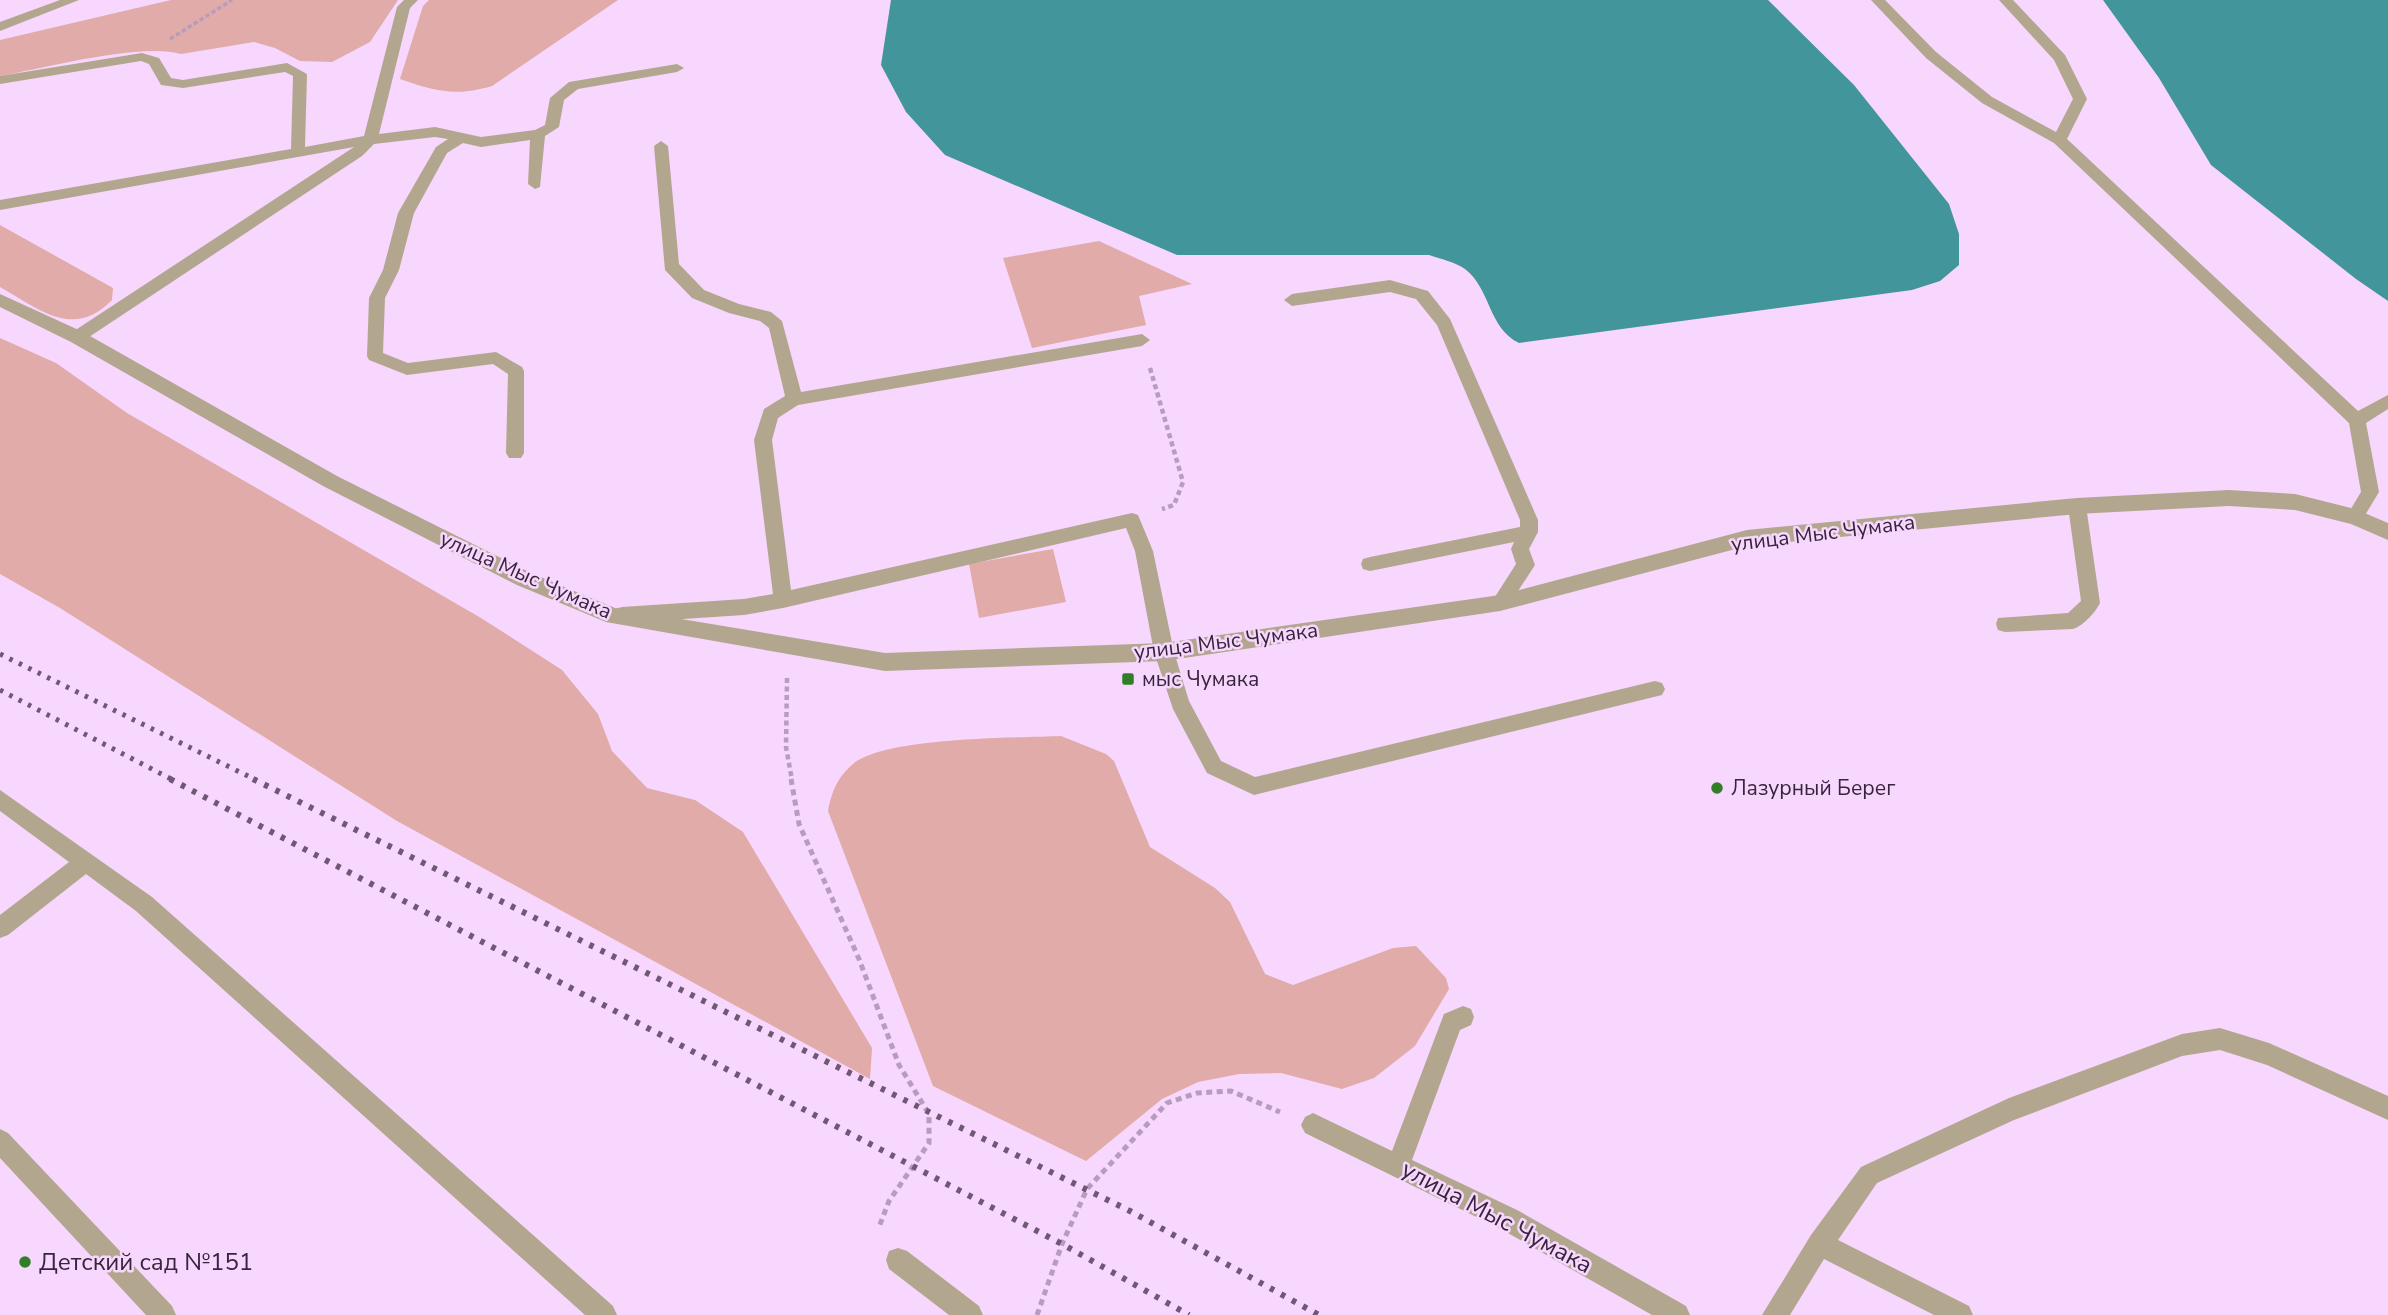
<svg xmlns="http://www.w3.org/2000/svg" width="2388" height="1315" viewBox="0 0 2388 1315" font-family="'Nunito Sans',sans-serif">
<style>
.green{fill:#e0aba8}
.water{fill:#41959b}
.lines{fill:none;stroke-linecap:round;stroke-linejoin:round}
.path-far2{stroke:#b89cbd;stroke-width:3.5;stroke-dasharray:4.5 2.5;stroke-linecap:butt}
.path-far1{stroke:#b89cbd;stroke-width:4.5;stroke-dasharray:5 3.5;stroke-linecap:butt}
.path{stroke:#b89cbd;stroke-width:5;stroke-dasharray:6 4.5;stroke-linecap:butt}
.service{fill:#b3a68e;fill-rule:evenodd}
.tertiary{fill:#b3a68e;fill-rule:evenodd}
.rail-far1{stroke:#6f5874;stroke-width:5;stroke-dasharray:3.5 7;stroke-linecap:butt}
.rail{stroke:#6f5874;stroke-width:6;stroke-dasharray:4.5 8;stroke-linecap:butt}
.poi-dot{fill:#317e27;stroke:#f7d7fd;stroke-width:2.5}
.labels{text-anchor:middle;stroke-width:5;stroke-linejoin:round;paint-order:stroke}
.street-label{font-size:21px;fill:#38243c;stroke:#f7d7fd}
.poi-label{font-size:21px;fill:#38243c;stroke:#f7d7fd;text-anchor:start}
.near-street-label{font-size:24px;fill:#38243c;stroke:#f7d7fd}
.near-poi-label{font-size:24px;fill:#38243c;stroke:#f7d7fd;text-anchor:start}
</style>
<rect width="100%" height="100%" fill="#f7d7fd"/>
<!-- green -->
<g class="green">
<path d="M 171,0 L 398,0 L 370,42 L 332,62 L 300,61 L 275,48 L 254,42 L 181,54 C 143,42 44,68 0,76 L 0,40 Z"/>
<path d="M 429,0 L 618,0 L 492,86 C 455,97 435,91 400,79 L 423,6 Z"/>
<path d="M 0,225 L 113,288 L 112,300 C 73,340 39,309 0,287 Z"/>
<path d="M 1099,241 L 1192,284 L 1139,296 L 1146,325 L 1032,348 L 1003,258 Z"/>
<path d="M 0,338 L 56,363 L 127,413 L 481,618 L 562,670 L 598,714 L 612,751 L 647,788 L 695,800 L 743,832 L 872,1048 L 870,1079 L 397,821 L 60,608 L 0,574 Z"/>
<path d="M 1053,549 L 1066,602 L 979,618 L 969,564 Z"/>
<path d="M 1061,736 L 1106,754 L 1114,761 L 1150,847 L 1215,888 L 1230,902 L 1265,974 L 1293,985 L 1393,948 L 1416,946 L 1446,978 L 1449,989 L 1415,1046 L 1374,1078 L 1342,1089 L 1281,1073 L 1239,1074 L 1198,1082 L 1162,1099 L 1086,1161 L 933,1086 L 828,811 C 832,791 837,778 853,764 C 885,737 1015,738 1061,736 Z"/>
</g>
<!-- water -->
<g class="water">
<path d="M 891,0 L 1768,0 L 1854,85 L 1949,204 L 1959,234 L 1959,265 L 1940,281 L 1912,290 L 1519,343 C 1488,328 1491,289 1465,269 C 1455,262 1441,259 1429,255 L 1177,255 L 945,155 L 906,112 L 881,65 Z"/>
<path d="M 2103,0 L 2388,0 L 2388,301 L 2356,279 L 2211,165 L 2159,78 Z"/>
</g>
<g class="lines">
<!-- path-far2 -->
<path class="path-far2" d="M 170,39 L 232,0"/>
<!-- path-far1 -->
<g class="path-far1">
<path d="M 1150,368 L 1183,482 L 1174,505 L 1162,509"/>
<path d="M 787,678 L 786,747 L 792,780"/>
</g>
<!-- path -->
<g class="path">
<path d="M 791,779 L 799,824 L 859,959 L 899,1065 L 929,1114 L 929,1143 L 889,1201 L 879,1227"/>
<path d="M 1037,1315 L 1062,1244 L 1087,1189 L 1167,1103 L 1197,1093 L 1231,1091 L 1280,1112"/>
</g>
<!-- service -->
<g class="service">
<path d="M 60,0 L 79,0 L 0,31 L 0,22 Z"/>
<path d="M 404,0 L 418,0 L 410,8 L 379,134 L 435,127 L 481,137 L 535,130 L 545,125 L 550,98 L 569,82 L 677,64 L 684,68 L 677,72 L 578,89 L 564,100 L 559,127 L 545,136 L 540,187 L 535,189 L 528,184 L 530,140 L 481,147 L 463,143 L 447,153 L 414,213 L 399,270 L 385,298 L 383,353 L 408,363 L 496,352 L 522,367 L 524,371 L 524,453 L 521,458 L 509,458 L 506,453 L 508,374 L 493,364 L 407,375 L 369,360 L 367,356 L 369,298 L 383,270 L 398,213 L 436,147 L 448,139 L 435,137 L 374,144 L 362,156 L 83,341 L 71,341 L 69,337 L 71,333 L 354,147 L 0,210 L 0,200 L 291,149 L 293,76 L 285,72 L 183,88 L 161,85 L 149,64 L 141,61 L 0,84 L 0,76 L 142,53 L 159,58 L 171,78 L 183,80 L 287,63 L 307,74 L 305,147 L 364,136 L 397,7 Z"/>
<path d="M 1871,0 L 1885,0 L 1936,52 L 1992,97 L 2056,132 L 2073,99 L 2054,60 L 1999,0 L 2013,0 L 2065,55 L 2087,99 L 2067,139 L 2358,411 L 2388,395 L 2388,409 L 2366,423 L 2379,492 L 2361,522 L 2349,522 L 2346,517 L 2361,492 L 2349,423 L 2054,143 L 1982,103 L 1926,58 Z"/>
<path d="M 661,141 L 668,146 L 679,264 L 704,290 L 739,304 L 771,312 L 782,321 L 801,392 L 1142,334 L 1150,340 L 1142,346 L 798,405 L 778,418 L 772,440 L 791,590 L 1132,513 L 1138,515 L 1153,551 L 1174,652 L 1189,701 L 1221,761 L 1255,777 L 1655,681 L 1662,683 L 1665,689 L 1662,695 L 1254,795 L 1207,773 L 1173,709 L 1154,652 L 1135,551 L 1126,528 L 783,608 L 744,615 L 622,623 L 615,621 L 613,615 L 615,609 L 622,607 L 744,599 L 773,594 L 754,440 L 764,409 L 785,396 L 769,328 L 760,321 L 729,313 L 692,298 L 665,270 L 654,146 Z"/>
<path d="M 1390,280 L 1428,291 L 1450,319 L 1538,520 L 1538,532 L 1529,549 L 1535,565 L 1507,608 L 1500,611 L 1493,608 L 1491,603 L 1516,564 L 1511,549 L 1514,542 L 1370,571 L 1363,569 L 1361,564 L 1363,559 L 1370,557 L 1520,527 L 1520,520 L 1437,325 L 1416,299 L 1390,292 L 1292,306 L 1284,300 L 1292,294 Z"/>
<path d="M 2077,499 L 2083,501 L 2086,506 L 2100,603 C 2095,613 2084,625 2073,629 L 2005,632 L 1998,630 L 1996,624 L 1998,618 L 2068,613 L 2081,601 L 2068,506 L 2071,501 Z"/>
<path d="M 0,790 L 152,897 L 613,1306 L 617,1315 L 585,1315 L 136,911 L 86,874 L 8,935 L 0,938 L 0,915 L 69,862 L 0,811 Z"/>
<path d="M 1463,1006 L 1471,1009 L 1474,1017 L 1471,1025 L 1460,1030 L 1412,1160 L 1517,1210 L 1686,1306 L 1690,1315 L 1652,1315 L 1499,1228 L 1305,1133 L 1301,1125 L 1305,1117 L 1313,1113 L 1392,1151 L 1444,1014 Z"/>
<path d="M 2220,1028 L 2269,1043 L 2388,1096 L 2388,1120 L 2267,1065 L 2220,1050 L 2182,1056 L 2014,1120 L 1877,1183 L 1838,1240 L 1969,1306 L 1973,1315 L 1934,1315 L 1824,1259 L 1790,1315 L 1762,1315 L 1811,1235 L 1861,1167 L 2009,1098 L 2182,1034 Z"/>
<path d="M 0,1129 L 8,1133 L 172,1306 L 176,1315 L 146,1315 L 0,1158 Z"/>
<path d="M 898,1248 L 907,1251 L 979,1306 L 983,1315 L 949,1315 L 889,1269 L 886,1260 L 889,1251 Z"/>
</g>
<!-- tertiary -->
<path class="tertiary" d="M 0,294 L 83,332 L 337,476 L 531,573 L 615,608 L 885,653 L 1164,643 L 1500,595 L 1747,530 L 2077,498 L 2229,490 L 2295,494 L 2355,509 L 2388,523 L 2388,540 L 2351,524 L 2295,510 L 2229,506 L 2077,514 L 1747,546 L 1500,611 L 1164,661 L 885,671 L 606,622 L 517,585 L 323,486 L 71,342 L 0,307 Z"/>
<!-- rail-far1 -->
<g class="rail-far1">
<path d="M 0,654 L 256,780"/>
<path d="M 0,690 L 173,780"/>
</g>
<!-- rail -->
<g class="rail">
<path d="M 170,779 L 1062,1244 L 1189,1315"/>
<path d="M 253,779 L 1130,1211 L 1319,1315"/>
</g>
</g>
<!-- markers -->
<g class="poi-dot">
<rect x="1121" y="672" width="14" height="14" rx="3.5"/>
<circle cx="1717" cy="788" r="7"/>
<circle cx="25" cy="1262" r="7"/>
</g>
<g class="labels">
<!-- street labels -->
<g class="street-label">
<text transform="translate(1823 533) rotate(-7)" y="7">улица Мыс Чумака</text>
<text transform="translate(526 575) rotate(24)" y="7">улица Мыс Чумака</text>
<text transform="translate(1226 641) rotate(-7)" y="7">улица Мыс Чумака</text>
</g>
<!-- poi labels -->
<g class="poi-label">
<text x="1142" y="686">мыс Чумака</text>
<text x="1731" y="795">Лазурный Берег</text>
</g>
<!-- near-street labels -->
<g class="near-street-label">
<text transform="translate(1497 1217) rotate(28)" y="8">улица Мыс Чумака</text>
</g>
<!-- near-poi labels -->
<g class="near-poi-label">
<text x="39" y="1270">Детский сад №151</text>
</g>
</g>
</svg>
